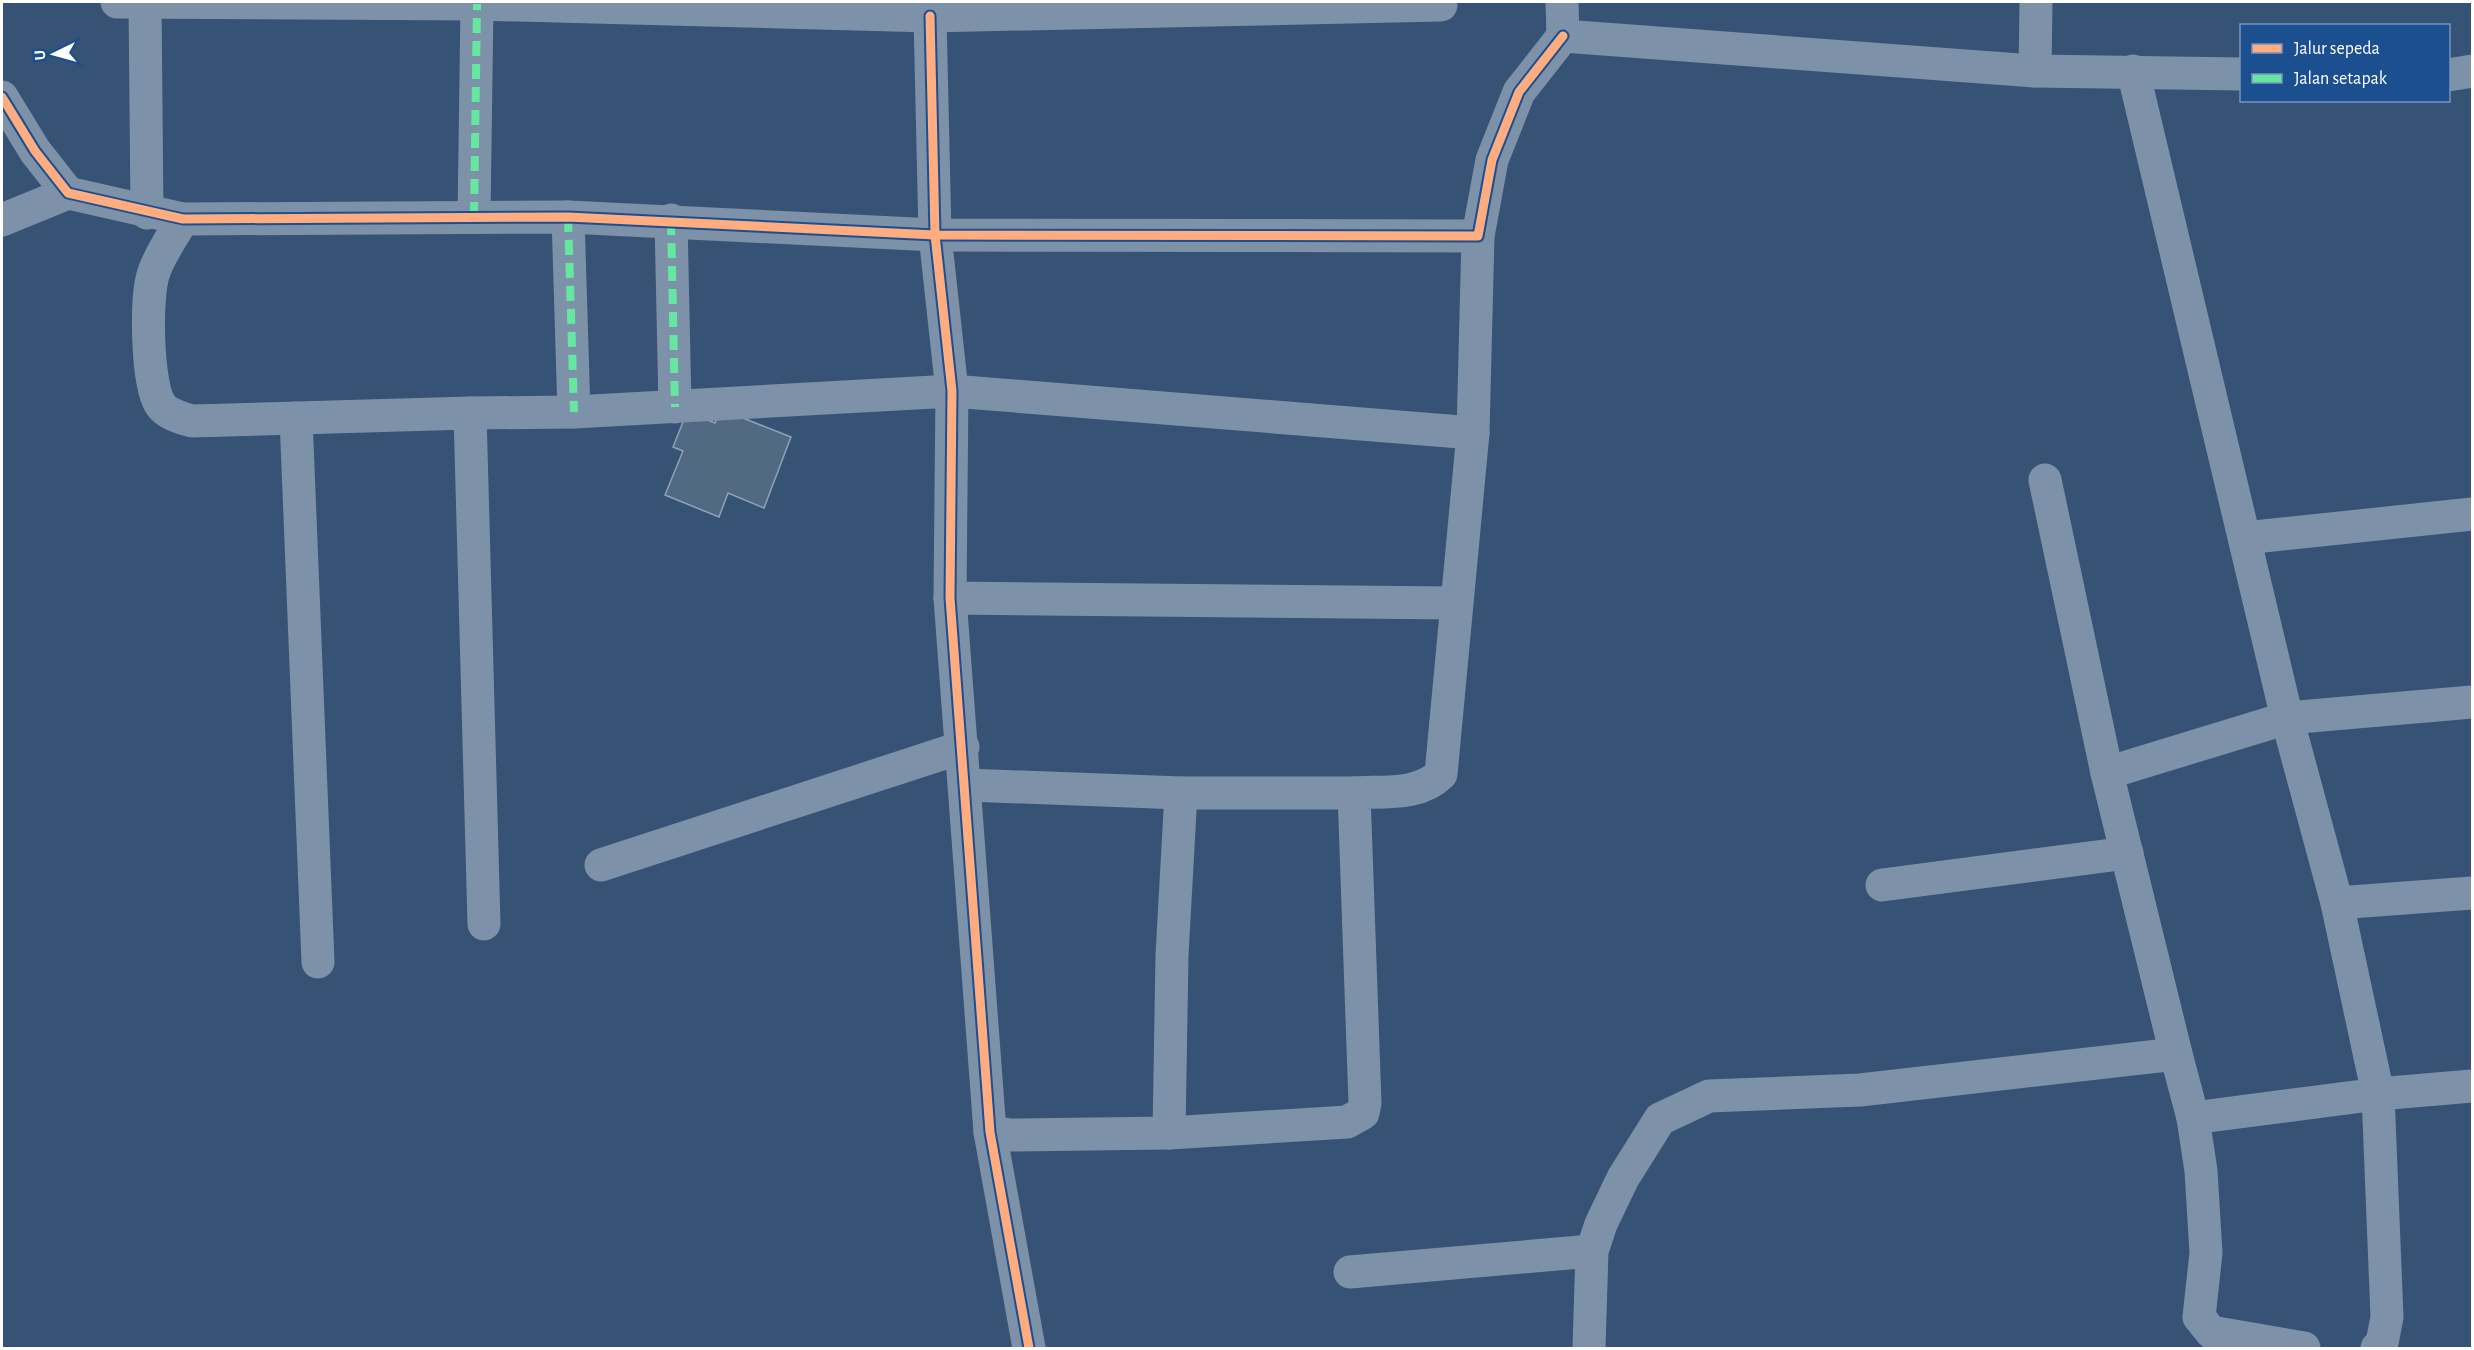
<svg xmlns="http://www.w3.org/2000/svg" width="2474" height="1350" viewBox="0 0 2474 1350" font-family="'Alegreya Sans',sans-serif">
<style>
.building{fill:#526984;stroke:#92a2b6;stroke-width:1.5}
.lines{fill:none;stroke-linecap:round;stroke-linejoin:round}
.minor{stroke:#7d92a8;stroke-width:33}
.quiet{stroke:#66e7a1;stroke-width:8;stroke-dasharray:15 8;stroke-linecap:butt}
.cycleway-casing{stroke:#1b4f8f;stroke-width:13}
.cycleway{stroke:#ffac80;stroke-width:9}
</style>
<rect width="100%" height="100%" fill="#365274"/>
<!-- building -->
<path class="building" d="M 720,409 L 791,437 L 764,508 L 728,493 L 719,517 L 665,495 L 683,451 L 673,447 L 687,412 L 715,423 Z"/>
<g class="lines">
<!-- minor -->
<g class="minor">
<path d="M 117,2 L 477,4 L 930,16 L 1441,5"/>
<path d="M 145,2 L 147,213"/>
<path d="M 1562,2 L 1563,36 L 2035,71 L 2242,74"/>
<path d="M 930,16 L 935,235 L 952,391 L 950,598 L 990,1132 L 1029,1348"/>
<path d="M 2035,71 L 2036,2"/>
<path d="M 2133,71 L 2287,718 L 2337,903 L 2472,893"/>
<path d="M 2448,75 L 2472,71"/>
<path d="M 2,97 L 35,151 L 68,193 L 183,219 L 568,217 L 935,235 L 1478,236 L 1492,160 L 1519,92 L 1563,36"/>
<path d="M 474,217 L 477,4"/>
<path d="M 568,217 L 574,412"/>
<path d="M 183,219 C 173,236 160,254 154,272 C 145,296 147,384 160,404 C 166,414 182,418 192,421 L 470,413 L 574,412 L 952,391 L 1473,433"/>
<path d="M 2,220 L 68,193"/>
<path d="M 671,220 L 675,407"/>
<path d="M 470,413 L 484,924"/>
<path d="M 296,418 L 318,962"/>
<path d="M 2045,480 L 2107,773 L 2176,1054"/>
<path d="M 2245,538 L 2472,514"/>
<path d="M 950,598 L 1455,603"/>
<path d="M 2107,773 L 2287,718 L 2472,702"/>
<path d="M 966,785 L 1181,793 L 1354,793"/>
<path d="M 601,865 L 963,747"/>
<path d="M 1882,885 L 2127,853"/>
<path d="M 990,1132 L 1011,1135 L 1169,1133 L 1172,955 L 1181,793"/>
<path d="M 1169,1133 L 1347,1122 L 1363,1113 L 1365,1103 L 1354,793 C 1384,791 1419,796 1441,774 L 1473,433 L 1478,236"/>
<path d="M 1350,1272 L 1592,1251"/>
<path d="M 1589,1348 L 1592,1251 L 1601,1224 L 1623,1178 L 1660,1119 L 1709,1096 L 1860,1090 L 2176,1054 L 2193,1118"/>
<path d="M 2304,1348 L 2211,1332 L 2199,1317 L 2206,1253 L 2201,1171 L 2193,1118 L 2378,1094 L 2337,903"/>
<path d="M 2377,1348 L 2382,1343 L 2387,1317 L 2378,1094 L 2472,1086"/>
</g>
<!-- quiet -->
<g class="quiet">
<path d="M 474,217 L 477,4"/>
<path d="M 568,217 L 574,412"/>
<path d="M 671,220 L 675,407"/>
</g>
<!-- cycleway casing -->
<g class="cycleway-casing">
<g id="cycleway">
<path d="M 930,16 L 935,235 L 952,391 L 950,598 L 990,1132 L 1029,1348"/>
<path d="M 2,97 L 35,151 L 68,193 L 183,219 L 568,217 L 935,235 L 1478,236 L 1492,160 L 1519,92 L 1563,36"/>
</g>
</g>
<!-- cycleway -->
<use href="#cycleway" class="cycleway"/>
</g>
<!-- border -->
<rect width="2474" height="1350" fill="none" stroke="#ffffff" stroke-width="6"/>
<!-- legend -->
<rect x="2240" y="24" width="210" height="78" fill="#1b4f8f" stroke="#7695bc" stroke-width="1.5"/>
<rect x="2252" y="44" width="30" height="9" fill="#ffac80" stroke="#7695bc" stroke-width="1.5"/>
<text x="2294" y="54" font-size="18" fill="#ffffff">Jalur sepeda</text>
<rect x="2252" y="74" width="30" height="9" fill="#66e7a1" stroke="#7695bc" stroke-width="1.5"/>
<text x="2294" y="84" font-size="18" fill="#ffffff">Jalan setapak</text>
<!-- north arrow -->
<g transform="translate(54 54) rotate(265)" stroke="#1b4f8f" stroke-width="4.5" paint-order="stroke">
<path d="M0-4.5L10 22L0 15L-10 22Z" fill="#ffffff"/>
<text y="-9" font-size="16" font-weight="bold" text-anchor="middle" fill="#ffffff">U</text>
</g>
</svg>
